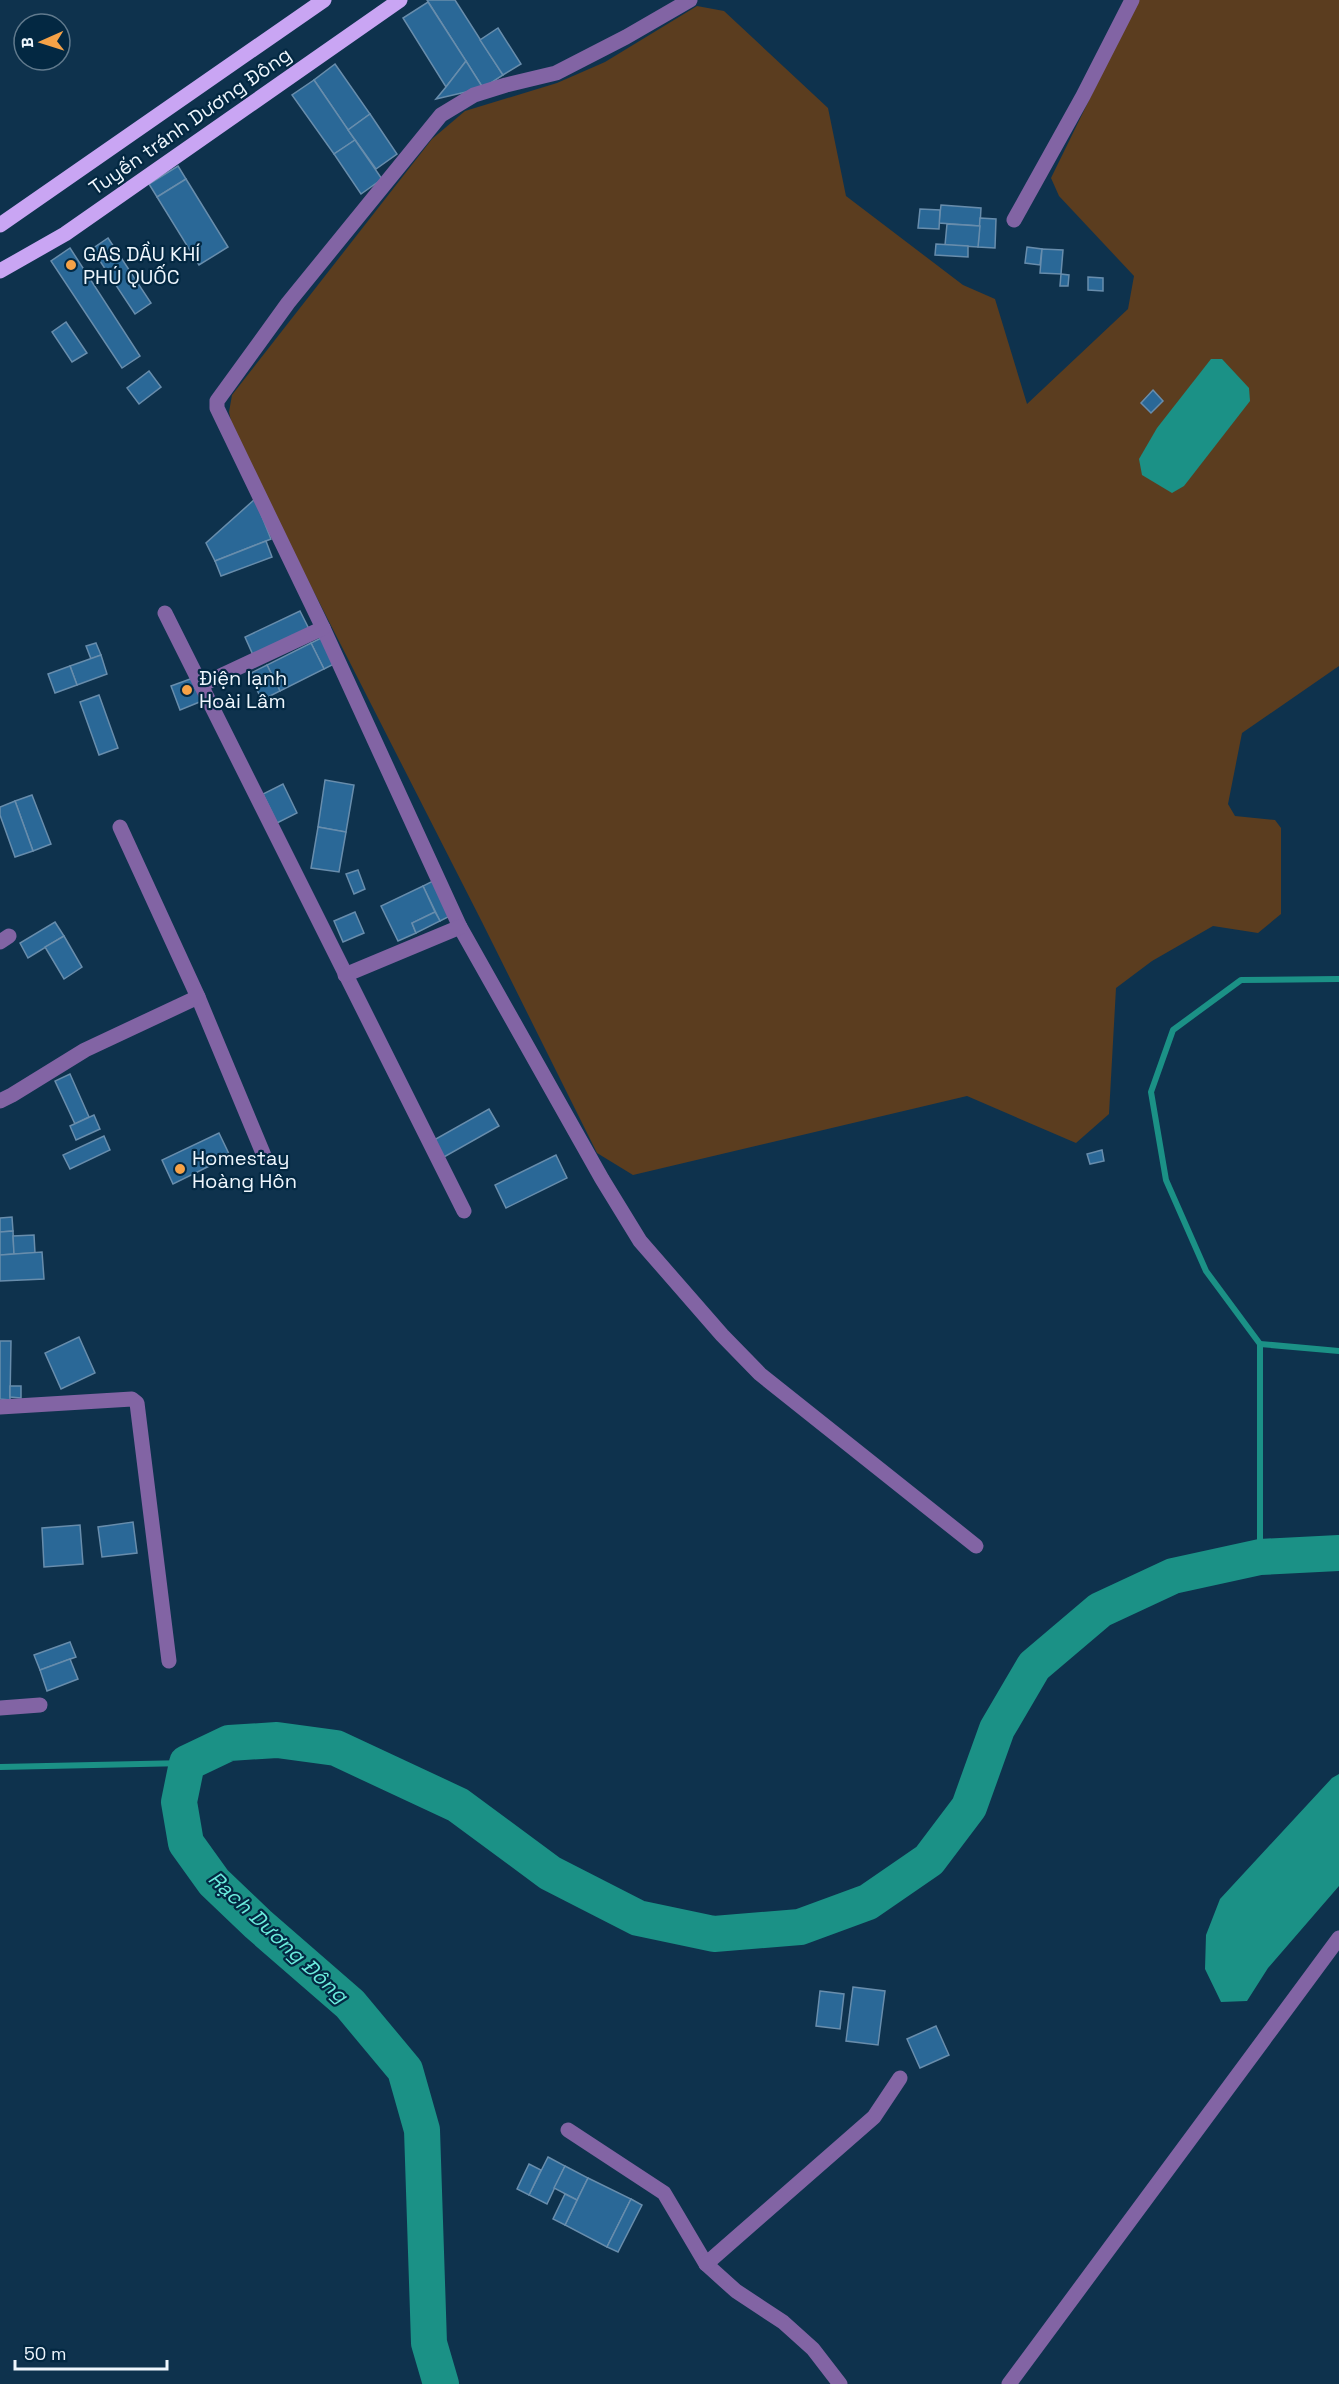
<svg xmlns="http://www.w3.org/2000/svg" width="1339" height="2384" viewBox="0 0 1339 2384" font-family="'Space Grotesk',sans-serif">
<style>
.green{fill:#5b3d1f}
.water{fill:#1b9186}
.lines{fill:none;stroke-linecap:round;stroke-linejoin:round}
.stream{stroke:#1b9186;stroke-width:6}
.river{stroke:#1b9186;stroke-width:36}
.building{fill:#2a6897;stroke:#688dac;stroke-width:1.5}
.minor{stroke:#8264a4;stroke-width:15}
.primary{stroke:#c9a5f3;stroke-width:15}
.poi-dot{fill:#f6a247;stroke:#032842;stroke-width:2}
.labels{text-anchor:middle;stroke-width:4.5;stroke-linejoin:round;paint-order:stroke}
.street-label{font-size:20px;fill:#eef6fd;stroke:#032842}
.poi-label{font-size:20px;fill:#eef6fd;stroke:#032842;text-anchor:start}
.water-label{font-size:21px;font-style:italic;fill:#6becdd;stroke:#032842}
</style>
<rect width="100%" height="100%" fill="#0e324d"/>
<!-- green -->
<path class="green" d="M 1138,0 L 1339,0 L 1339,666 L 1242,733 L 1228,804 L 1235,816 L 1275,820 L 1281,828 L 1281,914 L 1258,933 L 1213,926 L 1152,961 L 1116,988 L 1109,1114 L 1076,1143 L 967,1096 L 633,1175 L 597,1153 L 482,922 L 234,435 L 229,412 L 232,395 L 432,139 L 465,111 L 557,83 L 605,62 L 697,6 L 724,11 L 828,108 L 846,196 L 963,285 L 995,299 L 1027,404 L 1128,309 L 1134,276 L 1059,196 L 1051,178 Z"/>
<!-- water -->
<g class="water">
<path d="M 1211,359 L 1222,359 L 1249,388 L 1250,401 L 1184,486 L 1172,493 L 1142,475 L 1139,459 L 1157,428 Z"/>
<path d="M 1339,1774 L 1339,1886 L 1268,1968 L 1247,2001 L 1221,2002 L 1205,1969 L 1206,1935 L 1220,1899 L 1332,1778 Z"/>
</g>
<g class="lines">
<!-- stream -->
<g class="stream">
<path d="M 1260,1344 L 1339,1351"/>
<path d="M 1260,1557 L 1260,1344 L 1206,1271 L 1166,1180 L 1151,1092 L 1173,1030 L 1241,980 L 1339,979"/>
<path d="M 0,1767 L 187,1763"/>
</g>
<!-- river -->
<path class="river" d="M 441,2384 L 429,2343 L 422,2130 L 405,2070 L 350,2004 L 258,1924 L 214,1882 L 186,1843 L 179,1802 L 187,1763 L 229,1743 L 277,1740 L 336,1748 L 458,1805 L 550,1873 L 638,1918 L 714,1934 L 800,1927 L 868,1902 L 929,1860 L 969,1807 L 997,1729 L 1034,1666 L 1100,1610 L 1173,1576 L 1260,1557 L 1339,1553"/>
</g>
<!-- building -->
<g class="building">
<path d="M 427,0 L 455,0 L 503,75 L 483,88 Z"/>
<path d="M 428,2 L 466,61 L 446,87 L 403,18 Z"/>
<path d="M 498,28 L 521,64 L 503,75 L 480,40 Z"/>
<path d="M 466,61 L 483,88 L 436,99 L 446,87 Z"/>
<path d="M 335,64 L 370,114 L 348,130 L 314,80 Z"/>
<path d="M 314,80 L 355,140 L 334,154 L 292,95 Z"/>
<path d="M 370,114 L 397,154 L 376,169 L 348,130 Z"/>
<path d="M 355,140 L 382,179 L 361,194 L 334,154 Z"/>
<path d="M 178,166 L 186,179 L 157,197 L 149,184 Z"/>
<path d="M 186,179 L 228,247 L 199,265 L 157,197 Z"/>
<path d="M 941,205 L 981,208 L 980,226 L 939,223 Z"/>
<path d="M 920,209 L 940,210 L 939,229 L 918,228 Z"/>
<path d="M 980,218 L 996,219 L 995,248 L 978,247 Z"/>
<path d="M 947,224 L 980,226 L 978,247 L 945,245 Z"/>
<path d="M 108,238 L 151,303 L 135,314 L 92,249 Z"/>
<path d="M 936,244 L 968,246 L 968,257 L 935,255 Z"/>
<path d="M 1027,247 L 1042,249 L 1040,265 L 1025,263 Z"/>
<path d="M 70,248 L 140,356 L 122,368 L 51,261 Z"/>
<path d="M 1042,249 L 1063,250 L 1061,274 L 1040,273 Z"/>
<path d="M 1061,274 L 1069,275 L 1068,286 L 1060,286 Z"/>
<path d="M 1088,277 L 1103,278 L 1103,291 L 1088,290 Z"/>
<path d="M 66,322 L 87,353 L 72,362 L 52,332 Z"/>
<path d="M 149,371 L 161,387 L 139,404 L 127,388 Z"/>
<path d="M 1153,390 L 1163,401 L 1151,413 L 1141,403 Z"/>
<path d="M 255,499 L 271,539 L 215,561 L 206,543 Z"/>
<path d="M 266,541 L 272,557 L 221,576 L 215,561 Z"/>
<path d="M 300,611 L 309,629 L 253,655 L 245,637 Z"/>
<path d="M 323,637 L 336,663 L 324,669 L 311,643 Z"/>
<path d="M 96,643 L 101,655 L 91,659 L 86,646 Z"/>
<path d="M 311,643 L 324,669 L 280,691 L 267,665 Z"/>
<path d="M 101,655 L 107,674 L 77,685 L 70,666 Z"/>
<path d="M 267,665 L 280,691 L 262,700 L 249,674 Z"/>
<path d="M 70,666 L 77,685 L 55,693 L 48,674 Z"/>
<path d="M 193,678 L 202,701 L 180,710 L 171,686 Z"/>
<path d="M 99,695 L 118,748 L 99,755 L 80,702 Z"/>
<path d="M 325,780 L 354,785 L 346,832 L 318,827 Z"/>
<path d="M 283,784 L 297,813 L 277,823 L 263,794 Z"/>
<path d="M 32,795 L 51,844 L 33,851 L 15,801 Z"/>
<path d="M 15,801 L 33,851 L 15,857 L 0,815 L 0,807 Z"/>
<path d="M 318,827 L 346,832 L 339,872 L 311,868 Z"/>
<path d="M 358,870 L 365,889 L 354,894 L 346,874 Z"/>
<path d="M 435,880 L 452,915 L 440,921 L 423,886 Z"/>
<path d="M 423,886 L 435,912 L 412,923 L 416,933 L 398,941 L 381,906 Z"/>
<path d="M 355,912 L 364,933 L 343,942 L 334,921 Z"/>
<path d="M 435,912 L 440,921 L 416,933 L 412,923 Z"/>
<path d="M 55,922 L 64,936 L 28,958 L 20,943 Z"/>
<path d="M 64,936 L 82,967 L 64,979 L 45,947 Z"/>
<path d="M 70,1074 L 89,1117 L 75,1124 L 55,1081 Z"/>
<path d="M 489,1109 L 499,1126 L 444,1157 L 434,1140 Z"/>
<path d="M 94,1115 L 100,1129 L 76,1140 L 70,1126 Z"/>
<path d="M 219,1133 L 230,1156 L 173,1184 L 162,1160 Z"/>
<path d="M 104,1136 L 110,1150 L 70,1169 L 63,1155 Z"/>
<path d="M 1102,1150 L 1104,1161 L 1090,1164 L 1087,1154 Z"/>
<path d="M 556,1155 L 567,1178 L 506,1208 L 495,1185 Z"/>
<path d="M 12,1217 L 13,1231 L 0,1232 L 0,1218 Z"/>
<path d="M 13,1231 L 14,1254 L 0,1255 L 0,1232 Z"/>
<path d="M 34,1235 L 35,1253 L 14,1254 L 13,1236 Z"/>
<path d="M 42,1252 L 44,1279 L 0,1281 L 0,1255 Z"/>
<path d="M 79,1337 L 95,1373 L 61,1389 L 45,1353 Z"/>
<path d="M 0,1341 L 11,1341 L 10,1400 L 0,1399 Z"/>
<path d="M 10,1386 L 21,1386 L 21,1398 L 10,1397 Z"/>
<path d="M 133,1522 L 137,1553 L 102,1557 L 98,1527 Z"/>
<path d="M 80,1525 L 83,1564 L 44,1567 L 42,1528 Z"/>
<path d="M 70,1642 L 76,1657 L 40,1670 L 34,1655 Z"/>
<path d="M 70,1659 L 78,1679 L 47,1691 L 40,1670 Z"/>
<path d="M 853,1987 L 885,1991 L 878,2045 L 846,2041 Z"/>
<path d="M 820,1991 L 844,1994 L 840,2029 L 816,2026 Z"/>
<path d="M 936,2026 L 949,2055 L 920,2068 L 907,2039 Z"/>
<path d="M 548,2157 L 565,2166 L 547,2204 L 529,2195 Z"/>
<path d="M 529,2164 L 541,2170 L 529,2195 L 517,2189 Z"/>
<path d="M 565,2166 L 588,2178 L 577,2200 L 554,2188 Z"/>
<path d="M 588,2178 L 631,2199 L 607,2247 L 565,2225 Z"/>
<path d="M 565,2194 L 577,2200 L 565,2225 L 553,2219 Z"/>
<path d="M 631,2199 L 642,2205 L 618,2252 L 607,2247 Z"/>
</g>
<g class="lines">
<!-- minor -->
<g class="minor">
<path d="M 690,0 L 626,37 L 556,73 L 506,85 L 474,95 L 441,115 L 288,303 L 217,401 L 217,408 L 323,628 L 460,927 L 602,1179 L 640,1241 L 722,1335 L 760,1374 L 976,1546"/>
<path d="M 1014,220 L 1083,96 L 1132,0"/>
<path d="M 165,613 L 464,1211"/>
<path d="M 201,685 L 323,628"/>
<path d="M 0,942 L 9,936"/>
<path d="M 345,975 L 460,927"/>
<path d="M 198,997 L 265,1158"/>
<path d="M 0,1101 L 12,1095 L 85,1050 L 198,997 L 120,827"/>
<path d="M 0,1407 L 132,1399 L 137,1403 L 169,1661"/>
<path d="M 0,1708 L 40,1705"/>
<path d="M 568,2130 L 664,2193 L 706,2264 L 736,2291 L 783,2322 L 813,2349 L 840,2384"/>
<path d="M 706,2264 L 874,2117 L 900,2078"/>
<path d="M 1009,2384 L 1339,1938"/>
</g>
<!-- primary -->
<g class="primary">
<path d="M 0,225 L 324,0"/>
<path d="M 0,271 L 65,234 L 400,0"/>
</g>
</g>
<!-- markers -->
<g class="poi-dot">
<circle cx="71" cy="265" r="6"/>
<circle cx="187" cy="690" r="6"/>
<circle cx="180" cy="1169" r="6"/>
</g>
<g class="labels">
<!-- street labels -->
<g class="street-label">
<text transform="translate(190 121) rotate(-35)" y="7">Tuyến tránh Dương Đông</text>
</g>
<!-- poi labels -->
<g class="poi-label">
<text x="83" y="261">GAS DẦU KHÍ<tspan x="83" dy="23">PHÚ QUỐC</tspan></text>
<text x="199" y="685">Điện lạnh<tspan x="199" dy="23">Hoài Lâm</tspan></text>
<text x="192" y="1165">Homestay<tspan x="192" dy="23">Hoàng Hôn</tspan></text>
</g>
<!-- water labels -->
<g class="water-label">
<text transform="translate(278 1937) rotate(43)" y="7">Rạch Dương Đông</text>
</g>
</g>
<!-- north arrow -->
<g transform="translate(42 42) rotate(267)"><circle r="28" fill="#032842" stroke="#617a8d" stroke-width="1.5"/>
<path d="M0-4.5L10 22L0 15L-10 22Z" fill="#f6a247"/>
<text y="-9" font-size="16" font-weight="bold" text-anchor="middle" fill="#eef6fd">B</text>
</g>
<!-- scale -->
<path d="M15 2360v9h152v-9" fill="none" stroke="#eef6fd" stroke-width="3"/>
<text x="24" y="2360" font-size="18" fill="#eef6fd" stroke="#032842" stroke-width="4.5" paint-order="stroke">50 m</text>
</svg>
